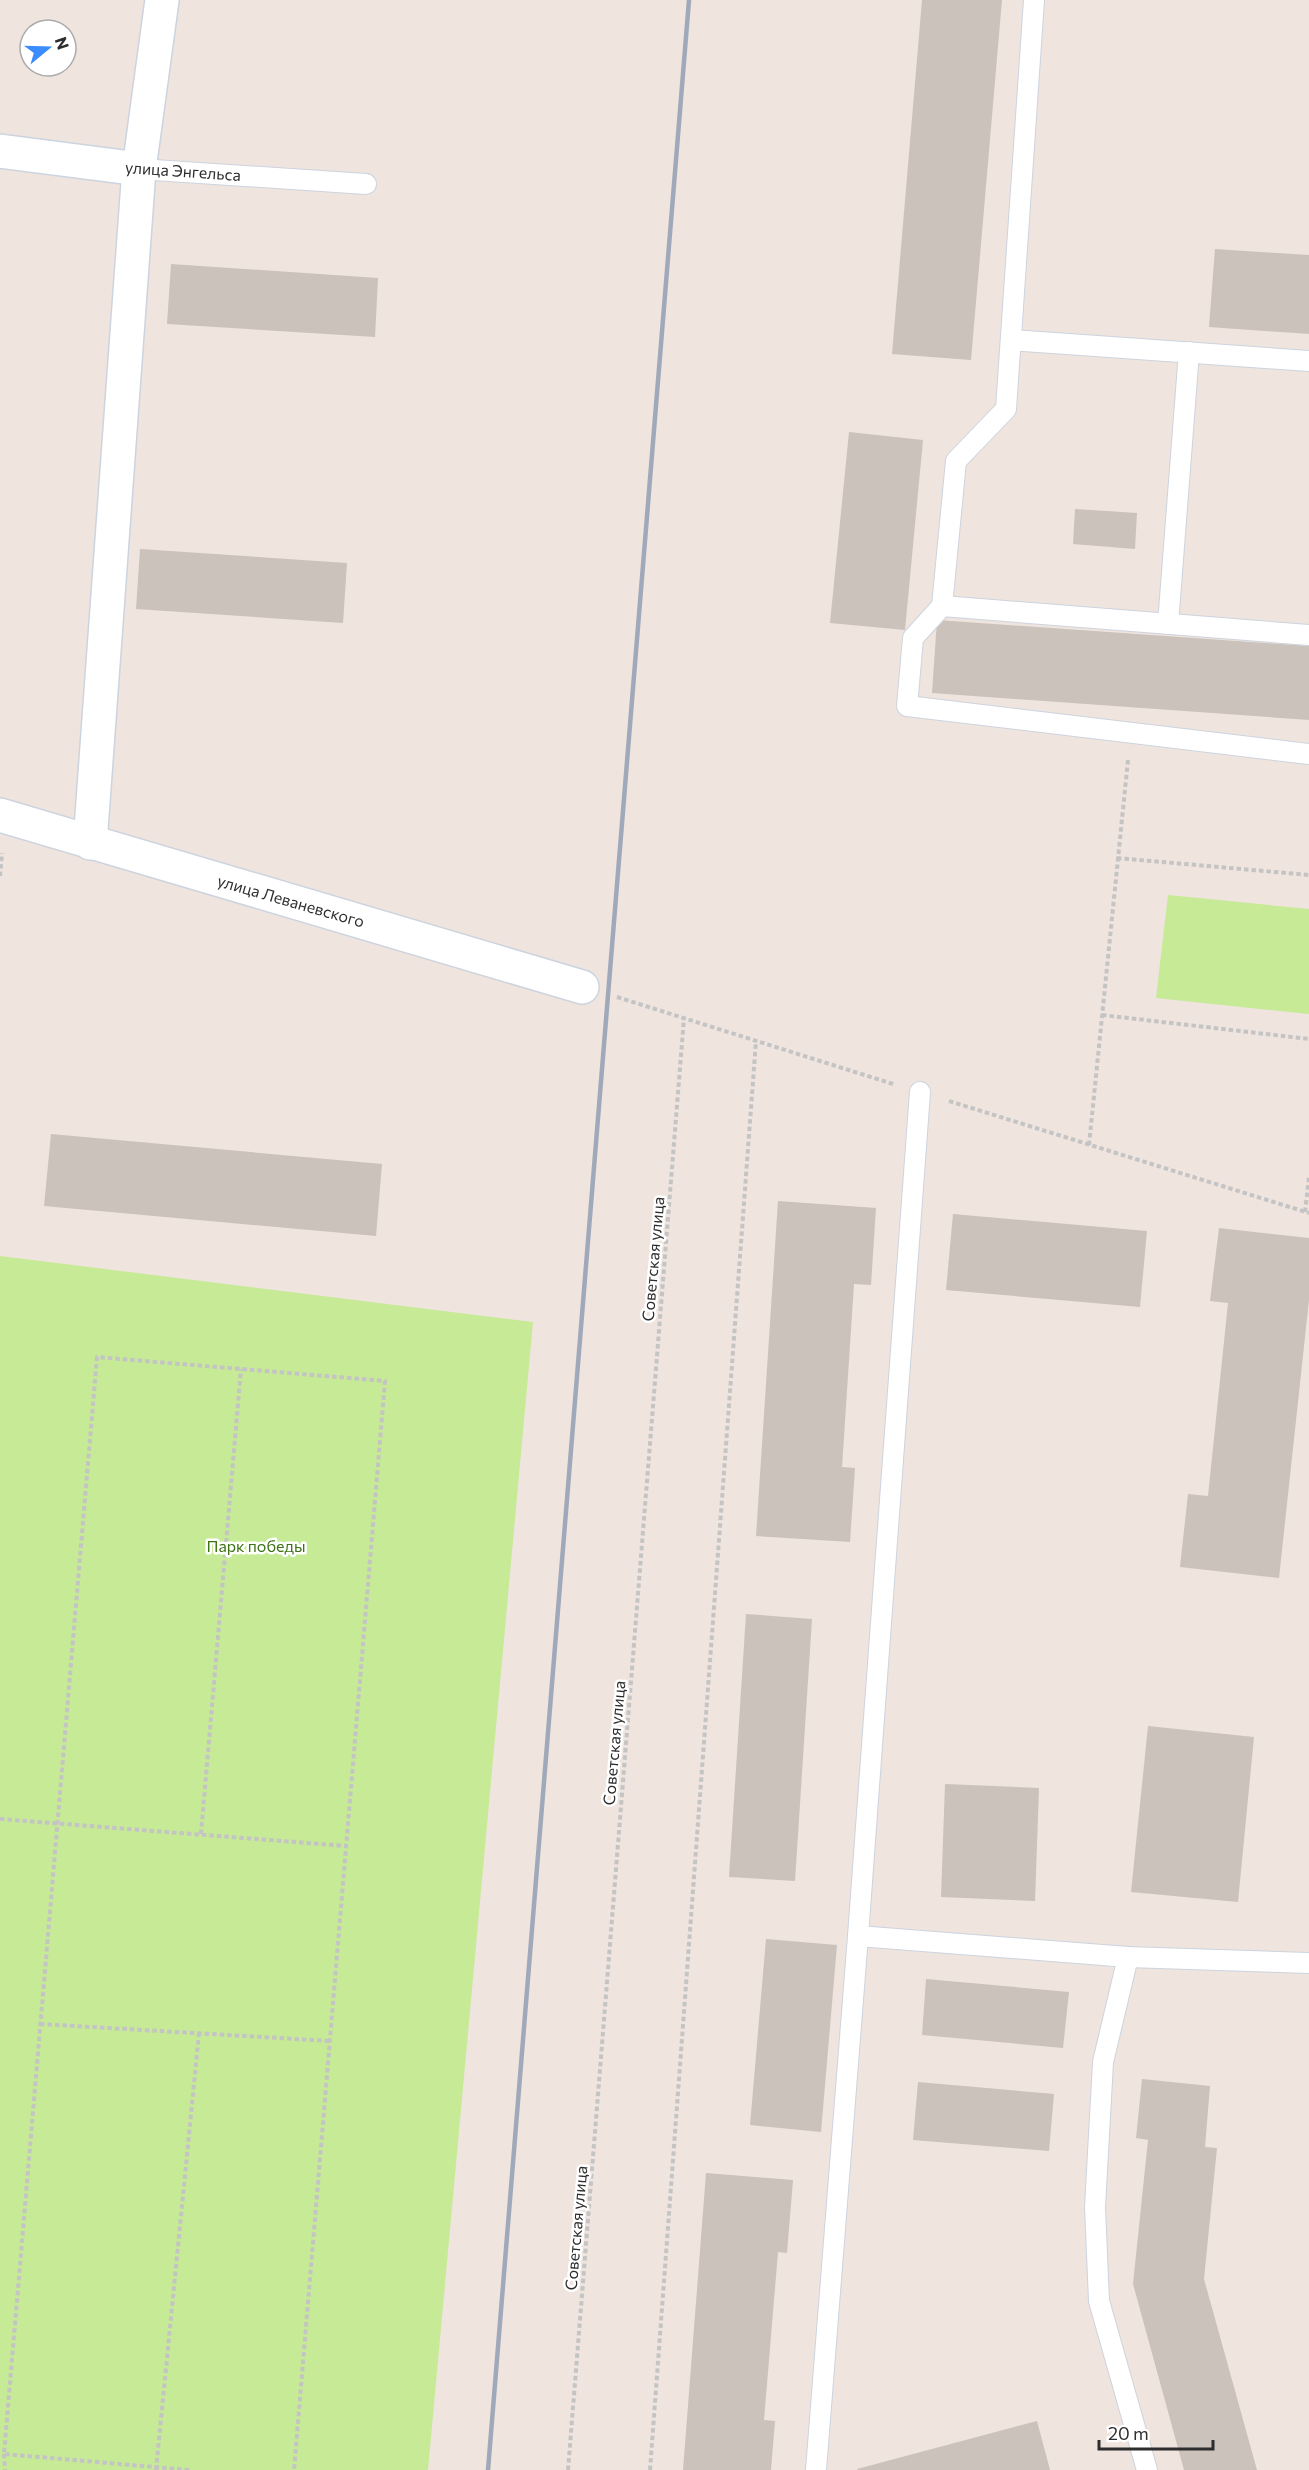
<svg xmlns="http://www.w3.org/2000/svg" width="1309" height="2470" viewBox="0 0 1309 2470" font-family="Commissioner,sans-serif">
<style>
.green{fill:#c6ea96}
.building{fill:#cbc2bc}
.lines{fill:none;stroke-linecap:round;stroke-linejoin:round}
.service-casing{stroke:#ccd4df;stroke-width:22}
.minor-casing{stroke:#ccd4df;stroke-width:36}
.path{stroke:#c4c4c4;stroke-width:4;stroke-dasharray:4.5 3;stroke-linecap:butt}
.service{stroke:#fff;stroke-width:20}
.minor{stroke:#fff;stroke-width:33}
.rail{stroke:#a0a9b9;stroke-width:4.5}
.labels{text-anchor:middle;stroke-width:5;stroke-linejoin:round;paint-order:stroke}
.street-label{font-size:16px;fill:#2d2d2d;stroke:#fff}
.park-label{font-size:16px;fill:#3d7214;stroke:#fff}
</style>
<rect width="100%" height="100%" fill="#efe4de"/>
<!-- green -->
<g class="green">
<path d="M 1168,895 L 1309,909 L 1309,1014 L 1156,998 Z"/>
<path d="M 0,1256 L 533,1322 L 428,2470 L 0,2470 Z"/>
</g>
<!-- building -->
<g class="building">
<path d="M 922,0 L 1002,0 L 971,360 L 892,354 Z"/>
<path d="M 1215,249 L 1309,255 L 1309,334 L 1209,327 Z"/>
<path d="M 171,264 L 378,278 L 375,337 L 167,324 Z"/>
<path d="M 849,432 L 923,440 L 905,630 L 830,623 Z"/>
<path d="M 1075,509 L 1137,513 L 1135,549 L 1073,544 Z"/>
<path d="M 140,549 L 347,563 L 343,623 L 136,609 Z"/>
<path d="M 937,620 L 1309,646 L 1309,720 L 932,693 Z"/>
<path d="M 51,1134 L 382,1164 L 376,1236 L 44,1206 Z"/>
<path d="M 778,1201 L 876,1208 L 871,1285 L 854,1284 L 842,1467 L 855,1468 L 850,1542 L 756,1536 Z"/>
<path d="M 953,1214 L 1147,1231 L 1140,1307 L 946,1290 Z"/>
<path d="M 1219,1228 L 1309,1238 L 1309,1300 L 1279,1578 L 1180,1567 L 1188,1494 L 1208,1496 L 1228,1303 L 1210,1301 Z"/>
<path d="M 746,1614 L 812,1619 L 795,1881 L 729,1877 Z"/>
<path d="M 1148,1726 L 1254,1737 L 1238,1902 L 1131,1892 Z"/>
<path d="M 945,1784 L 1039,1788 L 1035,1901 L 941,1897 Z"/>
<path d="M 766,1939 L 837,1945 L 821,2132 L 750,2125 Z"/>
<path d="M 926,1979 L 1069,1992 L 1063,2048 L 922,2035 Z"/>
<path d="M 1142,2079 L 1210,2086 L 1205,2147 L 1217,2148 L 1204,2279 L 1257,2470 L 1184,2470 L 1133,2284 L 1148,2140 L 1136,2138 Z"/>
<path d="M 918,2082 L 1054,2094 L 1049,2151 L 913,2140 Z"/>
<path d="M 706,2173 L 793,2180 L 787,2253 L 778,2252 L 764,2420 L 775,2421 L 771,2470 L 683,2470 Z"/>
<path d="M 1037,2421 L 1050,2470 L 858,2470 L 857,2469 Z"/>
</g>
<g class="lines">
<!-- service casing -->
<g class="service-casing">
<g id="service">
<path d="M 1034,0 L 1006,409 L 956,461 L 942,606 L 913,638 L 907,706 L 1309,754"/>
<path d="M 139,169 L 366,184"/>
<path d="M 1011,340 L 1309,361"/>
<path d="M 942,606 L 1309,635"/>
<path d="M 1168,624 L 1189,352"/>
<path d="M 858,1936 L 920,1092"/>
<path d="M 1128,1957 L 1103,2062 L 1095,2207 L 1099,2301 L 1147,2470"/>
<path d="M 816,2470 L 858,1936 L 1128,1957 L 1309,1963"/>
</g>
</g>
<!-- minor casing -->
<g class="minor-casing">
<g id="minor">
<path d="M 0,151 L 139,169"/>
<path d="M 0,815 L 582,987"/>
<path d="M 90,843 L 139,169 L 162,0"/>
</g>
</g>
<!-- path -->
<g class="path">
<path d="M 1117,858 L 1309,875"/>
<path d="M 0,876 L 2,853"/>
<path d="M 617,997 L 893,1084"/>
<path d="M 1102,1015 L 1309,1039"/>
<path d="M 949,1101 L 1309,1213"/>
<path d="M 1089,1145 L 1128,760"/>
<path d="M 1305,1212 L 1309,1177"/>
<path d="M 0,1819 L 346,1846"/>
<path d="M 201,1834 L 241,1369"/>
<path d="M 40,2024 L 330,2041"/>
<path d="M 4,2454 L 5,2470"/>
<path d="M 156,2470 L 199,2033"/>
<path d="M 189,2470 L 4,2454 L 97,1357 L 385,1381 L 294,2470"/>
<path d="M 568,2470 L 684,1018"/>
<path d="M 650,2470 L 756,1041"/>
</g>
<!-- service -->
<use href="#service" class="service"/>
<!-- minor -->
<use href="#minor" class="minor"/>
<!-- rail -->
<path class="rail" d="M 488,2470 L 689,0"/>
</g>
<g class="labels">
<!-- street labels -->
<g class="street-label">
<text transform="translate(183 171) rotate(4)" y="6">улица Энгельса</text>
<text transform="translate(291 901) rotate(16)" y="6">улица Леваневского</text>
<text transform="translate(653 1259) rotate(-85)" y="6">Советская улица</text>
<text transform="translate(614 1743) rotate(-85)" y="6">Советская улица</text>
<text transform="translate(576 2228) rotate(-85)" y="6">Советская улица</text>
</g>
<!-- park labels -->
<g class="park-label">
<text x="256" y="1552">Парк победы</text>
</g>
</g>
<!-- north arrow -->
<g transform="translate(48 48) rotate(71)"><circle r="28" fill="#ffffff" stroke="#ababab" stroke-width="1.5"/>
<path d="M0-4.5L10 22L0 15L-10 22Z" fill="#3b8cff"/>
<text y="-9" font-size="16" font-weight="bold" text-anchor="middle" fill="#2d2d2d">N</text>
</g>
<!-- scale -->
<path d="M1099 2440v9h114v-9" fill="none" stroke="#2d2d2d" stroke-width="3"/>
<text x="1108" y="2440" font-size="18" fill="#2d2d2d" stroke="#ffffff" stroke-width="4.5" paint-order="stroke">20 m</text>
</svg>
